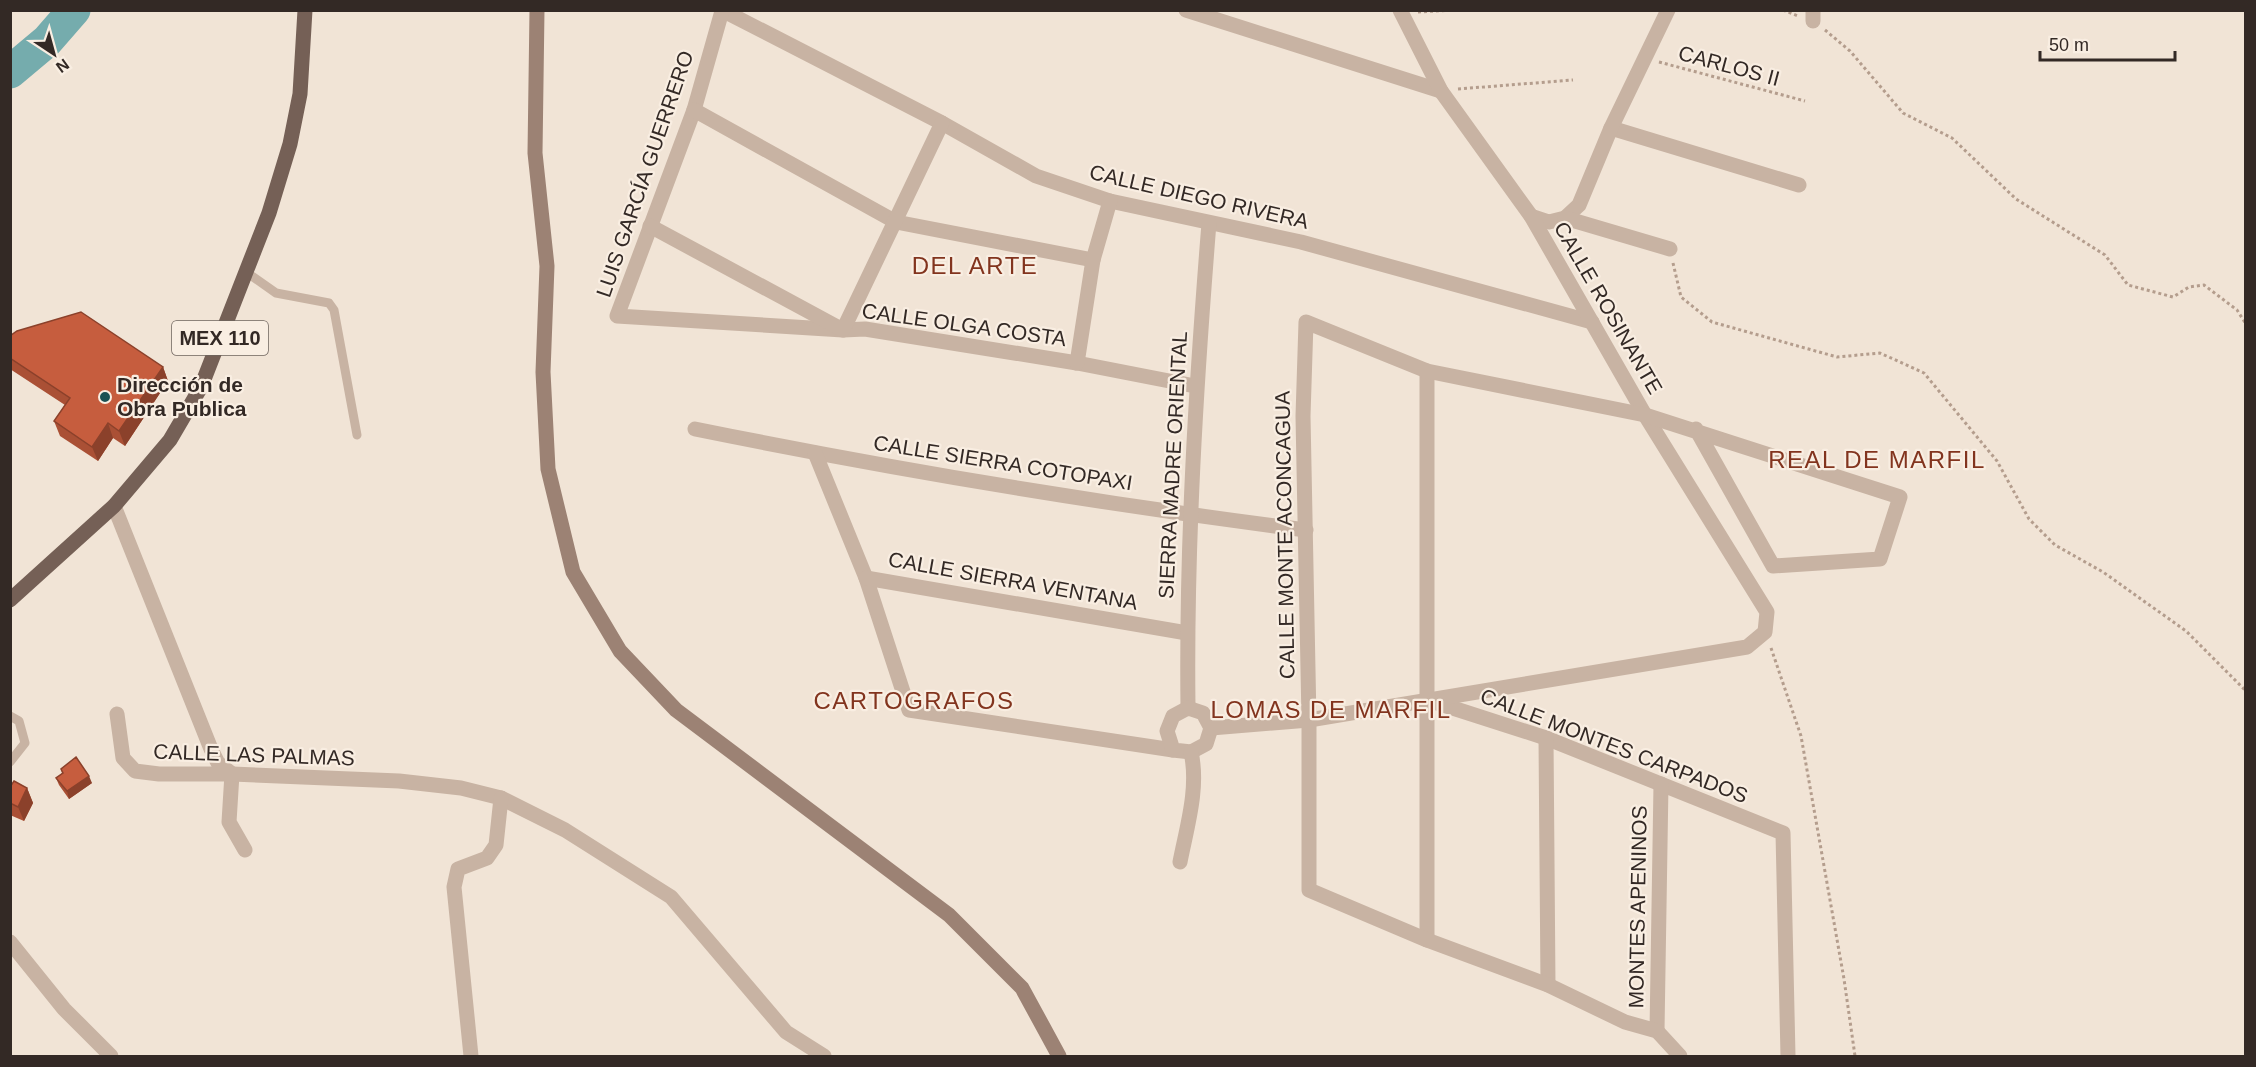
<svg xmlns="http://www.w3.org/2000/svg" width="2256" height="1067" viewBox="0 0 2256 1067" font-family="Helvetica,sans-serif">
<style>
.lines{fill:none;stroke-linecap:round;stroke-linejoin:round}
.river{stroke:#75acad;stroke-width:33}
.path{stroke:#b49d8d;stroke-width:3;stroke-dasharray:3 3;stroke-linecap:butt}
.lane{stroke:#c8b3a3;stroke-width:9}
.street{stroke:#c8b3a3;stroke-width:15}
.secondary{stroke:#9c8274;stroke-width:15}
.primary{stroke:#756056;stroke-width:15}
.wall{fill:#aa5035}
.shaded-wall{fill:#8b412b}
.building{fill:#c65d3e;stroke:#8b412b;stroke-width:1.5}
.poi-dot{fill:#1b5154;stroke:#f9eee2;stroke-width:2}
.labels{text-anchor:middle;stroke-width:4.5;stroke-linejoin:round;paint-order:stroke}
.shield{fill:#f9eee2;stroke:#6e645e;stroke-width:1.5}
.shield-label{font-size:20px;font-weight:bold;fill:#332925}
.street-label{font-size:21px;fill:#332925;stroke:#f9eee2}
.poi-label{font-size:21px;font-weight:bold;fill:#332925;stroke:#f9eee2;text-anchor:start}
.quarter-label{font-size:24px;letter-spacing:1.5px;fill:#82341e;stroke:#f9eee2}
</style>
<rect width="100%" height="100%" fill="#f1e4d6"/>
<g class="lines">
<!-- river -->
<path class="river" d="M 10,72 L 47,41 L 74,10"/>
<!-- path -->
<g class="path">
<path d="M 1783,10 L 1798,16"/>
<path d="M 1418,12 L 1453,10"/>
<path d="M 1825,30 L 1850,51 L 1903,113 L 1952,138 L 2016,199 L 2105,255 L 2128,285 L 2173,297 L 2189,287 L 2204,285 L 2237,310 L 2246,324"/>
<path d="M 1659,62 L 1805,101"/>
<path d="M 1458,89 L 1573,80"/>
<path d="M 1673,263 L 1681,297 L 1712,322 L 1837,357 L 1880,353 L 1924,373 L 1997,461 L 2029,519 L 2055,545 L 2103,572 L 2186,631 L 2246,691"/>
<path d="M 1771,648 L 1801,736 L 1844,979 L 1855,1056"/>
</g>
<!-- lane -->
<g class="lane">
<path d="M 246,272 L 276,293 L 329,303 L 334,310 L 357,435"/>
<path d="M 10,716 L 19,721 L 25,743 L 10,762"/>
</g>
<!-- street -->
<g class="street">
<path d="M 722,10 L 942,123 L 1036,176 L 1110,201 L 1301,242 L 1592,322"/>
<path d="M 1186,10 L 1441,91"/>
<path d="M 722,11 L 694,110 L 617,316 L 843,330 L 865,329 L 1077,363 L 1195,386"/>
<path d="M 1813,21 L 1813,10"/>
<path d="M 694,110 L 896,222 L 1093,260"/>
<path d="M 1611,128 L 1799,185"/>
<path d="M 1531,216 L 1549,222 L 1565,218 L 1579,205 L 1611,128 L 1668,10"/>
<path d="M 1565,218 L 1670,249"/>
<path d="M 650,226 L 843,330 L 942,123"/>
<path d="M 1077,363 L 1093,260 L 1110,201"/>
<path d="M 695,429 C 897,470 1101,504 1306,530"/>
<path d="M 815,453 L 866,578 L 909,710 L 1173,750"/>
<path d="M 114,506 L 211,749 L 218,763 L 232,774 L 229,822 L 245,850"/>
<path d="M 866,578 L 1187,633"/>
<path d="M 1431,701 L 1546,738 L 1783,833 L 1788,1056"/>
<path d="M 1188,708 C 1186,546 1196,385 1209,223"/>
<path d="M 1188,708 L 1203,713 L 1211,728 L 1206,744 L 1191,752 L 1173,750 L 1167,731 L 1173,716 Z"/>
<path d="M 117,714 L 123,758 L 135,771 L 159,774 L 232,774 L 399,781 L 461,788 L 501,798 L 565,830 L 671,897 L 786,1032 L 824,1056"/>
<path d="M 1211,728 L 1309,720 L 1747,647 L 1765,632 L 1767,612 L 1645,415 L 1531,216 L 1441,91 L 1400,10"/>
<path d="M 1546,738 L 1548,985"/>
<path d="M 1180,862 C 1187,826 1199,788 1191,752"/>
<path d="M 1427,940 L 1427,371"/>
<path d="M 10,942 L 64,1009 L 111,1056"/>
<path d="M 1657,1031 L 1661,784"/>
<path d="M 471,1056 L 454,887 L 458,869 L 487,858 L 496,845 L 501,798"/>
<path d="M 1680,1056 L 1657,1031 L 1625,1022 L 1548,985 L 1427,940 L 1309,890 L 1309,720 L 1303,416 L 1306,322 L 1427,371 L 1645,415 L 1900,497 L 1880,559 L 1773,566 L 1696,429"/>
</g>
<!-- secondary -->
<path class="secondary" d="M 537,10 L 535,153 L 547,266 L 543,372 L 548,469 L 573,572 L 620,651 L 676,710 L 949,915 L 1022,988 L 1059,1056"/>
<!-- primary -->
<path class="primary" d="M 10,600 L 114,506 L 170,440 L 201,387 L 269,213 L 290,144 L 300,94 L 305,10"/>
</g>
<!-- wall -->
<g class="wall">
<path d="M 10,336 L 163,367 L 168,381 L 125,446 L 113,438 L 98,461 L 60,436 L 54,421 L 65,405 L 10,369 Z"/>
<path d="M 61,769 L 92,783 L 69,799 L 59,785 L 56,778 L 62,773 Z"/>
<path d="M 10,787 L 27,788 L 33,803 L 24,821 L 10,815 Z"/>
</g>
<!-- shaded-wall -->
<g class="shaded-wall">
<path d="M 163,367 L 168,381 L 125,446 L 119,431 Z"/>
<path d="M 108,423 L 113,438 L 98,461 L 92,447 Z"/>
<path d="M 89,776 L 92,783 L 69,799 L 67,791 Z"/>
<path d="M 27,788 L 33,803 L 24,821 L 18,807 Z"/>
</g>
<!-- building -->
<g class="building">
<path d="M 81,312 L 163,367 L 119,431 L 108,423 L 92,447 L 54,421 L 70,398 L 10,358 L 10,336 L 17,331 Z"/>
<path d="M 76,757 L 89,776 L 67,791 L 56,778 L 63,773 L 61,769 Z"/>
<path d="M 14,781 L 27,788 L 18,807 L 10,803 L 10,787 Z"/>
</g>
<!-- markers -->
<circle class="poi-dot" cx="105" cy="397" r="6"/>
<g class="labels">
<!-- shield labels -->
<rect class="shield" x="172" y="321" width="96" height="34" rx="4.5"/>
<g class="shield-label">
<text x="220" y="345">MEX 110</text>
</g>
<!-- street labels -->
<g class="street-label">
<text transform="translate(1729 66) rotate(15)" y="7">CARLOS II</text>
<text transform="translate(645 174) rotate(-71)" y="7">LUIS GARCÍA GUERRERO</text>
<text transform="translate(1199 197) rotate(13)" y="7">CALLE DIEGO RIVERA</text>
<text transform="translate(1608 308) rotate(60)" y="7">CALLE ROSINANTE</text>
<text transform="translate(964 325) rotate(8)" y="7">CALLE OLGA COSTA</text>
<text transform="translate(1003 463) rotate(9)" y="7">CALLE SIERRA COTOPAXI</text>
<text transform="translate(1173 465) rotate(-87)" y="7">SIERRA MADRE ORIENTAL</text>
<text transform="translate(1285 535) rotate(-91)" y="7">CALLE MONTE ACONCAGUA</text>
<text transform="translate(1013 581) rotate(10)" y="7">CALLE SIERRA VENTANA</text>
<text transform="translate(1614 746) rotate(21)" y="7">CALLE MONTES CARPADOS</text>
<text transform="translate(254 755) rotate(2)" y="7">CALLE LAS PALMAS</text>
<text transform="translate(1638 907) rotate(-89)" y="7">MONTES APENINOS</text>
</g>
<!-- poi labels -->
<g class="poi-label">
<text x="117" y="392">Dirección de<tspan x="117" dy="24">Obra Publica</tspan></text>
</g>
<!-- quarter labels -->
<g class="quarter-label">
<text x="975" y="274">DEL ARTE</text>
<text x="1877" y="468">REAL DE MARFIL</text>
<text x="914" y="709">CARTOGRAFOS</text>
<text x="1331" y="718">LOMAS DE MARFIL</text>
</g>
</g>
<!-- border -->
<rect width="2256" height="1067" fill="none" stroke="#332925" stroke-width="24"/>
<!-- north arrow -->
<g transform="translate(54 54) rotate(144)" stroke="#f9eee2" stroke-width="4.5" paint-order="stroke">
<path d="M0-4.5L10 22L0 15L-10 22Z" fill="#332925"/>
<text y="-9" font-size="16" font-weight="bold" text-anchor="middle" fill="#332925">N</text>
</g>
<!-- scale -->
<path d="M2040 51v9h135v-9" fill="none" stroke="#332925" stroke-width="3"/>
<text x="2049" y="51" font-size="18" fill="#332925" stroke="#f9eee2" stroke-width="4.5" paint-order="stroke">50 m</text>
</svg>
